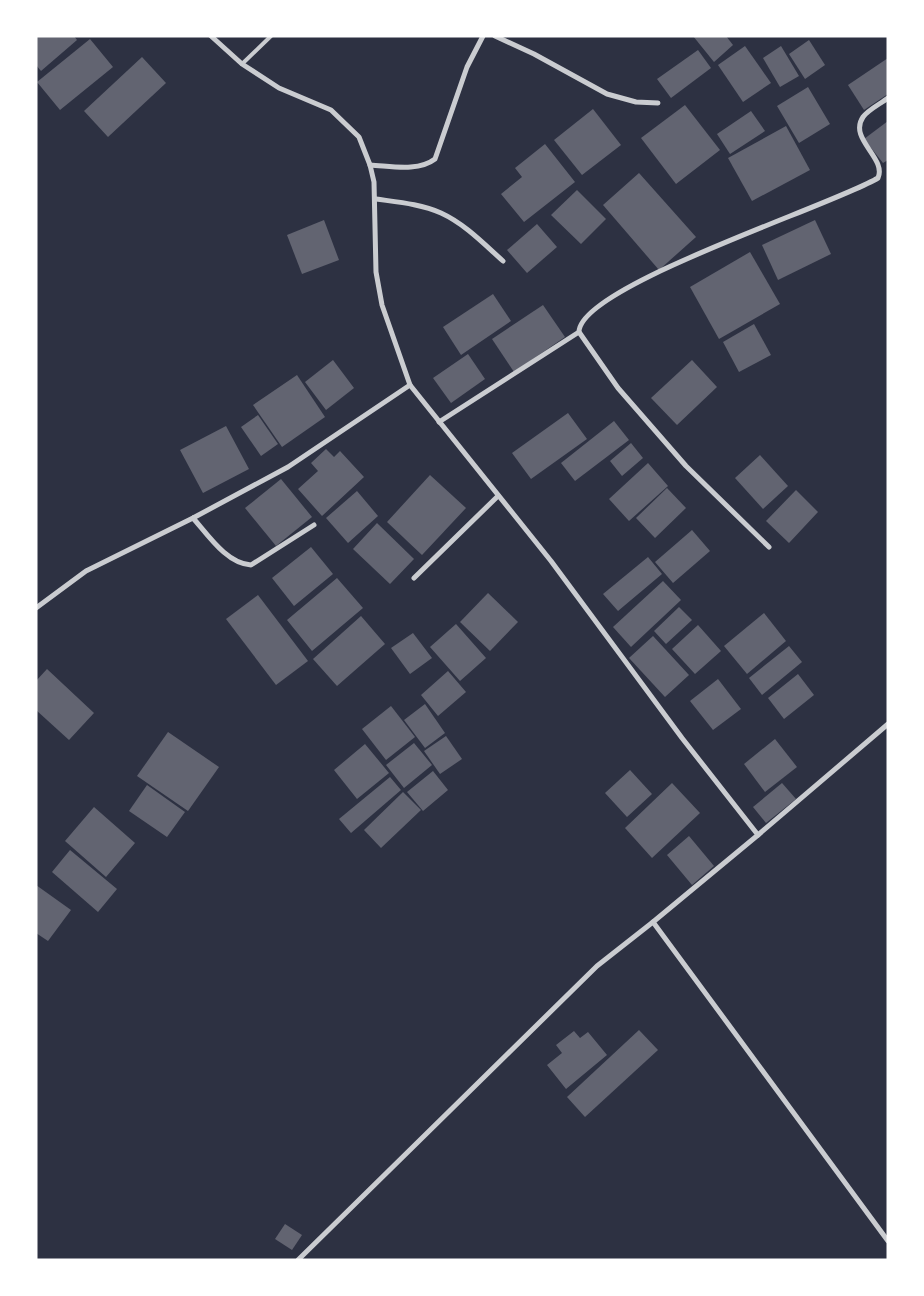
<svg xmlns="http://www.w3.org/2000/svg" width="924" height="1296" viewBox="0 0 924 1296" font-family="'Public Sans',sans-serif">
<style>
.building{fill:#626471}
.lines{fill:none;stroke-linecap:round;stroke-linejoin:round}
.service{stroke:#caccd0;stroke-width:4}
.minor{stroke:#caccd0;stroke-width:5}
</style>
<rect width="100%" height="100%" fill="#2d3142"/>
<!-- building -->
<g class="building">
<path d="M 36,36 L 74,36 L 77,40 L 41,71 L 36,65 Z"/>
<path d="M 693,36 L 726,36 L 733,45 L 714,62 Z"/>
<path d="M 90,39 L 113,67 L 60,110 L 37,82 Z"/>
<path d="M 809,40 L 825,65 L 805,79 L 789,54 Z"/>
<path d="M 745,46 L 771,83 L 743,102 L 718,65 Z"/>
<path d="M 781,46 L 799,76 L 780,87 L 763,58 Z"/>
<path d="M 698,50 L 711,68 L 671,98 L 657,79 Z"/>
<path d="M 142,57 L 166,83 L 108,137 L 84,111 Z"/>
<path d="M 888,58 L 888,94 L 864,110 L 848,85 Z"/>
<path d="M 808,87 L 830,124 L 799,143 L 777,106 Z"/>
<path d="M 685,105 L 720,150 L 676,184 L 641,138 Z"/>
<path d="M 593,109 L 621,145 L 582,175 L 554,140 Z"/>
<path d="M 751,111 L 765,131 L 730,154 L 717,134 Z"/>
<path d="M 888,121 L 888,160 L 883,163 L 864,139 Z"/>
<path d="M 786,126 L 810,170 L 752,201 L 728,158 Z"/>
<path d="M 545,144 L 575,182 L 524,222 L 501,194 L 522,177 L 515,168 Z"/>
<path d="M 639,173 L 696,237 L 659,270 L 603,205 Z"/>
<path d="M 577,190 L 606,219 L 581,244 L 551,215 Z"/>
<path d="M 324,220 L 339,260 L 302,274 L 287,235 Z"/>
<path d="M 815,220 L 831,254 L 778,280 L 762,245 Z"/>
<path d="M 537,224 L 557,247 L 527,273 L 507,250 Z"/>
<path d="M 750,252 L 780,304 L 719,339 L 690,287 Z"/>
<path d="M 493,294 L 511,321 L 461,355 L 443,327 Z"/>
<path d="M 543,305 L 565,337 L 514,372 L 492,339 Z"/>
<path d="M 754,324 L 771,355 L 739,372 L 723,342 Z"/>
<path d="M 468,354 L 485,379 L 451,403 L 433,378 Z"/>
<path d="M 333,360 L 354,388 L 326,410 L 305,382 Z"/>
<path d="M 692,360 L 717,387 L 677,425 L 651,398 Z"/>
<path d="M 297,375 L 325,417 L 282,447 L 253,405 Z"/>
<path d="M 568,413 L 587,439 L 531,479 L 512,453 Z"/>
<path d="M 258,415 L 278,444 L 261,456 L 241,427 Z"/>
<path d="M 614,421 L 629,440 L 575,481 L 561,463 Z"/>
<path d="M 226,426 L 249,469 L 203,493 L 180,450 Z"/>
<path d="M 631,443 L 643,458 L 622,476 L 610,461 Z"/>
<path d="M 326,449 L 334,457 L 340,451 L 364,477 L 322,516 L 298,489 L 318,471 L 311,463 Z"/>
<path d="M 760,455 L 788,486 L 763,509 L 735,478 Z"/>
<path d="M 648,463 L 668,486 L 629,521 L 609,499 Z"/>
<path d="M 430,475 L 466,508 L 422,555 L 387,522 Z"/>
<path d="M 281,479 L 312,517 L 276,546 L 245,508 Z"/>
<path d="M 667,488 L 686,508 L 655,538 L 636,518 Z"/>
<path d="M 796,490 L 818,512 L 789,543 L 766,521 Z"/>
<path d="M 357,491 L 378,516 L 348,543 L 326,518 Z"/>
<path d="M 377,523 L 414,559 L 390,584 L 353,549 Z"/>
<path d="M 692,530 L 710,551 L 673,583 L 655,562 Z"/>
<path d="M 311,547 L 333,574 L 294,606 L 272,578 Z"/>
<path d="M 648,557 L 662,574 L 618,611 L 603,594 Z"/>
<path d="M 337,578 L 363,608 L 312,651 L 287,620 Z"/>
<path d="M 663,581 L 681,600 L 631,647 L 613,627 Z"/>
<path d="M 488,593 L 518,622 L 490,651 L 460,622 Z"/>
<path d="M 258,595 L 308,661 L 276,685 L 226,619 Z"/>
<path d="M 679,607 L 692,620 L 666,644 L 654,631 Z"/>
<path d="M 764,613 L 786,641 L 747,674 L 724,646 Z"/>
<path d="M 361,616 L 385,644 L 337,686 L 313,659 Z"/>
<path d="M 456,624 L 486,658 L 460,681 L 430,647 Z"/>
<path d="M 698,625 L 721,651 L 695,674 L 672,649 Z"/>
<path d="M 413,633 L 432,658 L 410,674 L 391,648 Z"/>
<path d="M 653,636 L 689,675 L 665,697 L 629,658 Z"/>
<path d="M 789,646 L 802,662 L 762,695 L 749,678 Z"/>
<path d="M 47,669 L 94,713 L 69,740 L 36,710 L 36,681 Z"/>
<path d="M 448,671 L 466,692 L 438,716 L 421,695 Z"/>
<path d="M 798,674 L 814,695 L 784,719 L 768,698 Z"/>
<path d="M 718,679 L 741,709 L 713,730 L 690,701 Z"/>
<path d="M 425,704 L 445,733 L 425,748 L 404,720 Z"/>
<path d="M 391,706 L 415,737 L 386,760 L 362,729 Z"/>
<path d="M 168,732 L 219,767 L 188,811 L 137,776 Z"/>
<path d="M 446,736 L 462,759 L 440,774 L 424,751 Z"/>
<path d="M 775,739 L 797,767 L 765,792 L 744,764 Z"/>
<path d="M 414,743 L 432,765 L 404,788 L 386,765 Z"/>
<path d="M 365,744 L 389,773 L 357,799 L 334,770 Z"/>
<path d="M 630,770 L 652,794 L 627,817 L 605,793 Z"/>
<path d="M 433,771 L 448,790 L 423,811 L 407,792 Z"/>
<path d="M 390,777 L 401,790 L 351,833 L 339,819 Z"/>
<path d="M 672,783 L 700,813 L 652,858 L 625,828 Z"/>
<path d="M 782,783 L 796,799 L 766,823 L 753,807 Z"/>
<path d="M 147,785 L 185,812 L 167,837 L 129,811 Z"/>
<path d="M 403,792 L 421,810 L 381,848 L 364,830 Z"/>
<path d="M 94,807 L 135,843 L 106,877 L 65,841 Z"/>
<path d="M 689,836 L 714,866 L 692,885 L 667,855 Z"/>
<path d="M 70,850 L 117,889 L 98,912 L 52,872 Z"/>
<path d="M 36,885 L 71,910 L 48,941 L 36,933 Z"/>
<path d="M 639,1030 L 658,1050 L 585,1117 L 567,1097 Z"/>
<path d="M 574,1031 L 580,1038 L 588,1032 L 607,1055 L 566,1089 L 547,1065 L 562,1053 L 556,1045 Z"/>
<path d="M 285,1224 L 302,1235 L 292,1250 L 275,1239 Z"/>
</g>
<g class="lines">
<!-- service -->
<path class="service" d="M 242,64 L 271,36"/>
<!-- minor -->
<g class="minor">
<path d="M 211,36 L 242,64 L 279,88 L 331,110 L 359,137 L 370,165 L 374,182 L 376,272 L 382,305 L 410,385 L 551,561 L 682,738 L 758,835 L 653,922 L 888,1241"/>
<path d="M 495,36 L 534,54 L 607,94 L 636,102 L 658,103"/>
<path d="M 370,165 C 391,166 418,172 435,159 L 467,67 L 483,36"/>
<path d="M 376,199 C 397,202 421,204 441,213 C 465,224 484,244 503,261"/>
<path d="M 439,422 L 579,332"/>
<path d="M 193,518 C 208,535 227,564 251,565 L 314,525"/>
<path d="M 769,547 L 686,466 L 618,388 L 579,332 C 579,286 834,205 878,178 C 887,158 848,139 863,117 C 868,110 880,104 888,98"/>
<path d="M 414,578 L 498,496"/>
<path d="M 36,608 L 86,571 L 193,518 L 288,467 L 410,385"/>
<path d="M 758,835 L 888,724"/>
<path d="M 298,1260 L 597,966 L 653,922"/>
</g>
</g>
<!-- border -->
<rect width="924" height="1296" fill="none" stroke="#ffffff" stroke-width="75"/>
</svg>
